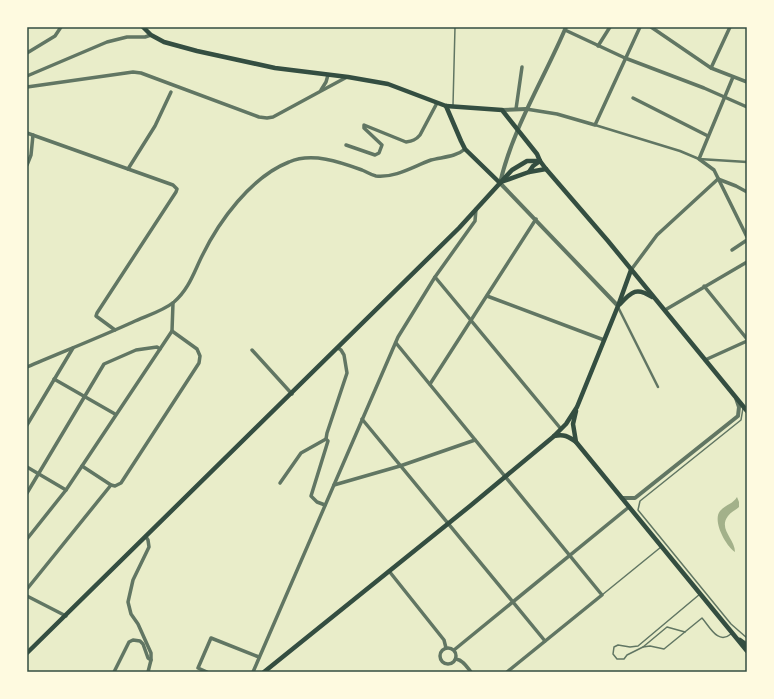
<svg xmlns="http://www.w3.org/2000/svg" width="774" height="699" viewBox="0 0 774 699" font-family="'DM Sans',sans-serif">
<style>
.water{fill:#a3b18a}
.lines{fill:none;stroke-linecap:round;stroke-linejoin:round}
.service{stroke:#617663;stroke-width:1.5}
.pedestrian{stroke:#617663;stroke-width:2.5}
.minor{stroke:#617663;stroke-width:3.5}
.tertiary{stroke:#617663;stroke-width:4}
.secondary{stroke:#344e41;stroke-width:4.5}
.neatline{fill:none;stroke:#344e41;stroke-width:1.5}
</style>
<rect width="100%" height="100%" fill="#e9edc9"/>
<!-- water -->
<path class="water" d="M 737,497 L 739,502 L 739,507 C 736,510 731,512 728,516 C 718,529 735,539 735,552 C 726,546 712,521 720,511 C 725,505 733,504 737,497 Z"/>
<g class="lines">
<!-- service -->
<g class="service">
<path d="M 453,105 L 455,27"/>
<path d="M 743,408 L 741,420 L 640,501 L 638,510 L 731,624 L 747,638"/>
<path d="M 602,595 L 661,547"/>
<path d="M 685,632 L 667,627 L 643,647 L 627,655 L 624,659 L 617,659 L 613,654 L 614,647 L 618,645 L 630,647 L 638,646 L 700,594"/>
<path d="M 643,647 L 650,646 L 664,649 L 702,618 C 710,627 718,645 731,634"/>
</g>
<!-- pedestrian -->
<g class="pedestrian">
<path d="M 595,125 L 680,151 L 699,159 L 747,162"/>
<path d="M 618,307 L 658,387"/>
</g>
<!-- minor -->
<g class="minor">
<path d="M 651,27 L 711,68 L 747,82"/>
<path d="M 565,30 L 625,58 L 704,88 L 747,107"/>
<path d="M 598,46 L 610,27"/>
<path d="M 27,53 L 55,36 L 61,27"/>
<path d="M 711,68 L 730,27"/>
<path d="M 27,76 L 107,42 L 127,37 L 145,37 L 151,35"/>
<path d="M 733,77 L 699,159 L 714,170 L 747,237"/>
<path d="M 27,87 L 133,72 L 141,73 L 259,117 L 267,118 L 273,117 L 321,91 L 347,77"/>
<path d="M 321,90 L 326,82 L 328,75"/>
<path d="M 633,98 L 708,136"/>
<path d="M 516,109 L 522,67"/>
<path d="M 526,109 L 557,114 L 595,125 L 640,27"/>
<path d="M 27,133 L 173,185 L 177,189 L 176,192 L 97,313 L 96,316 L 115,330"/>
<path d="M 346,145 L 375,155 L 379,153 L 382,145 L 364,128 L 364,125 L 406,142 C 412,141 416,140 420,135 L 437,103"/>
<path d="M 27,165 L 31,155 L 33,135"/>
<path d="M 128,169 L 155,126 L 171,92"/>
<path d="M 718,179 L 736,186 L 747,192"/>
<path d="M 732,250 L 747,240"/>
<path d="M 631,270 L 657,235 L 718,179"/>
<path d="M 435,277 L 561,429"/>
<path d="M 704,286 L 747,339"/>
<path d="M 487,296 L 604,340"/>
<path d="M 665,310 L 747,262"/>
<path d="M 396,343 L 602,595 L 507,672"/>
<path d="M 252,350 L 292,394"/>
<path d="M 705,360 L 747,341"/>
<path d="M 27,367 C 62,352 98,338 133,322 C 146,316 163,311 174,302 C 189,289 194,272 202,256 C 219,221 251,177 289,162 C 312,152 340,162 362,170 C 367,172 371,175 376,176 C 396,178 414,166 431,160 C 442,157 456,157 465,149"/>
<path d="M 54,379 L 115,414"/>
<path d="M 430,384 L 536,219"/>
<path d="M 362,419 L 545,641"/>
<path d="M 27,425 L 73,348"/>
<path d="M 82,466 L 111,485 L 115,486 L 121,483 L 199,363 L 200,356 L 197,349 L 172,331"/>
<path d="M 27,467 L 66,490"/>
<path d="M 280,483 L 301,453 L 326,439"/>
<path d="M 334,485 L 400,466 L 475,440"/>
<path d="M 27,493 L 104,364 L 136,350 L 157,347 L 160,349"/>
<path d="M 325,505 L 317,502 L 311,496 L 328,441 L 326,439 L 327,433 L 347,373 L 344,355 L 341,350 L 338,348"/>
<path d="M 146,537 L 148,540 L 149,547 L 133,580 L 128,602 L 131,614 L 138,624 L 151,653 L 151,660 L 148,672"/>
<path d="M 27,539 L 66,490 L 172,331 L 173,303"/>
<path d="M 389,571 L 444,640 L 446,648"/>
<path d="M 27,589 L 111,485"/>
<path d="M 27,596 L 66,616"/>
<circle cx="448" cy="656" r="8"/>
<path d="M 454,650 L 629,507"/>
<path d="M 456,659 C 463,660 467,667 471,672"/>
<path d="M 114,672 L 129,642 L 133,640 L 140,641 L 143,644 L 148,658 L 151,660"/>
<path d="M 207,672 L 198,668 L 211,638 L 259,657"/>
<path d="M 253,672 L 398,337 L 435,277 L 475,221 L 476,209"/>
</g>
<!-- tertiary -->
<g class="tertiary">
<path d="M 566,27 C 544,79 513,127 500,183 L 618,306"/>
<path d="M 502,110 L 526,109"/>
<path d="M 622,498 L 635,498 L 738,416 L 739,407 L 736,398"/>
</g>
<!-- secondary -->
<g class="secondary">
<path d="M 143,27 L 151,35 L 164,42 L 197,51 L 275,68 L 348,77 L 388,84 L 446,106 L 502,110 L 537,154 L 540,161 L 546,169 L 608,241 L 747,411"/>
<path d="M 446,106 L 461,141 L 465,149 L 500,183"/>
<path d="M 529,172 L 533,166 L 540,161"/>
<path d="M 501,182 L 529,172 L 546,169"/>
<path d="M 620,304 C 632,291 637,287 652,297"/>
<path d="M 576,411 L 573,424 L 576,442 L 747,651"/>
<path d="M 554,436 C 564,434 568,436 576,442"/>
<path d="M 740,640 L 747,645"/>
<path d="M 27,653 L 459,228 L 512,170 L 527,161 L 540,161"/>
<path d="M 264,672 L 470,506 L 553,437 L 566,424 L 577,407 L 618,306 L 631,270"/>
</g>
</g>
<!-- border -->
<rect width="774" height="699" fill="none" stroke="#fefae0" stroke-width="56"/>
<rect x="28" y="28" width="718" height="643" class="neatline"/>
</svg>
